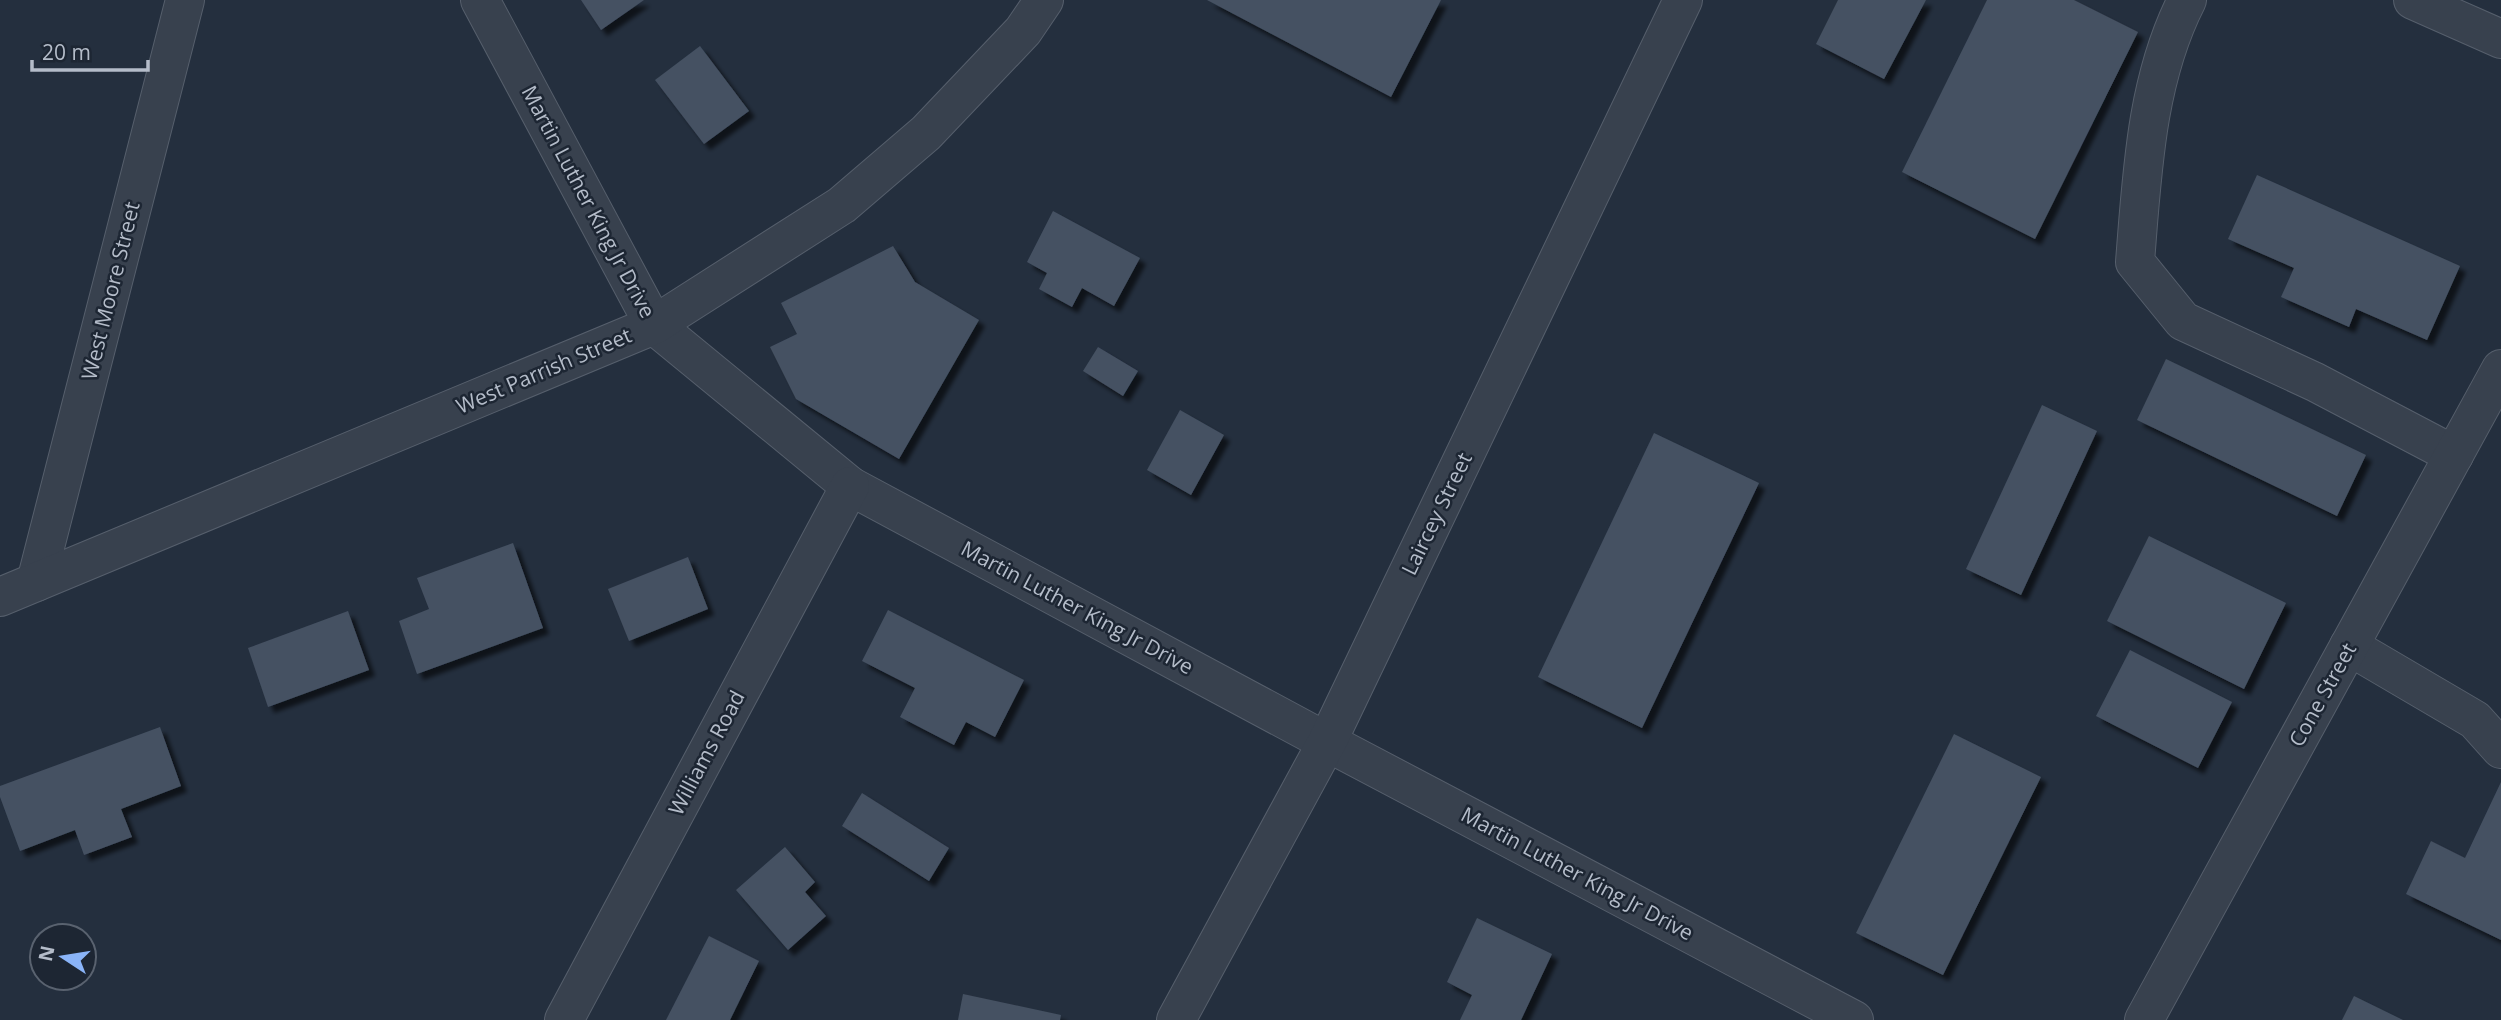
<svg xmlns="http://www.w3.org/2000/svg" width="2501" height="1020" viewBox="0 0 2501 1020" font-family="'Open Sans',sans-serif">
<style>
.building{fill:#455162;filter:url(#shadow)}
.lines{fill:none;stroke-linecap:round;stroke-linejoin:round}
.minor-casing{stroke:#565f6c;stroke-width:40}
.minor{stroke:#38414e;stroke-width:38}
.labels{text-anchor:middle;stroke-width:5;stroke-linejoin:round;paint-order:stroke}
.street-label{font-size:21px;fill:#b4bcc9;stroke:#1d2633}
</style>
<defs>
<filter id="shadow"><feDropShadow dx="6" dy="6" stdDeviation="2" flood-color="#0009"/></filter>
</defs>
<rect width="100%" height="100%" fill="#242f3e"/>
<!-- building -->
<g class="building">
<path d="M 581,0 L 644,0 L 601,30 Z"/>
<path d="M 1207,0 L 1441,0 L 1391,97 Z"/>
<path d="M 1838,0 L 1926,0 L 1884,79 L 1816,44 Z"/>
<path d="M 1987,0 L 2074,0 L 2138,32 L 2035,239 L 1902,172 Z"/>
<path d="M 700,46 L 749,111 L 704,144 L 655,80 Z"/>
<path d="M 2257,175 L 2460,266 L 2427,340 L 2356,309 L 2349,327 L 2281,297 L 2294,268 L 2228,239 Z"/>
<path d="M 1053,211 L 1140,258 L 1114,306 L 1082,288 L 1072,307 L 1039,289 L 1047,273 L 1027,262 Z"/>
<path d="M 893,246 L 915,282 L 979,320 L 899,459 L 796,399 L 770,347 L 797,334 L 781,303 Z"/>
<path d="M 1098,347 L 1138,371 L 1123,396 L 1083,371 Z"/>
<path d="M 2166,359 L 2366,455 L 2337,516 L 2137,420 Z"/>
<path d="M 2042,405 L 2097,431 L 2021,595 L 1966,569 Z"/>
<path d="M 1180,410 L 1224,435 L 1191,495 L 1147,470 Z"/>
<path d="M 1654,433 L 1759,483 L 1642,728 L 1538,677 Z"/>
<path d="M 2149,536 L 2286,603 L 2244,689 L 2107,621 Z"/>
<path d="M 513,543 L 543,628 L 417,674 L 399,621 L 429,609 L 417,578 Z"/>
<path d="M 688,557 L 708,609 L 629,641 L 608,589 Z"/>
<path d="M 888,610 L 1024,680 L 995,737 L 966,722 L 954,745 L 900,717 L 915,688 L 862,661 Z"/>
<path d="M 348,611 L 369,670 L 268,707 L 248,648 Z"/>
<path d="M 2130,650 L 2232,702 L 2198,768 L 2096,716 Z"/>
<path d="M 160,727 L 181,786 L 121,809 L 132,837 L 84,855 L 75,830 L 20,851 L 0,797 L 0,786 Z"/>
<path d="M 1954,734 L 2041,777 L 1943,975 L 1856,933 Z"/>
<path d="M 2501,782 L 2501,940 L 2406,894 L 2431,841 L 2465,858 Z"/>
<path d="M 862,793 L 949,848 L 929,881 L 842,826 Z"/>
<path d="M 785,847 L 815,882 L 805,892 L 826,916 L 788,950 L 736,890 Z"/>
<path d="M 1477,918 L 1552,954 L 1521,1020 L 1460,1020 L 1472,995 L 1447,982 Z"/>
<path d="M 709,936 L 759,961 L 730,1020 L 666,1020 Z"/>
<path d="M 963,994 L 1061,1015 L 1060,1020 L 958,1020 Z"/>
<path d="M 2354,996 L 2403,1020 L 2342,1020 Z"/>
</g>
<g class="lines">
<!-- minor casing -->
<g class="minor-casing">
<g id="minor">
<path d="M 480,0 L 654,325 L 850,486 L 1327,742 L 1854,1020"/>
<path d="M 2187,0 C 2146,80 2142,174 2135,262 L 2183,321 L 2315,382 L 2454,455"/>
<path d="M 2413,0 L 2501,39"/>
<path d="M 36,582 L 185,0"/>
<path d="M 0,597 L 654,325 L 842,205 L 926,133 L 1023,31 L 1044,0"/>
<path d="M 2349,646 L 2475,720 L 2501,749"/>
<path d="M 564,1020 L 850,486"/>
<path d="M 1176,1020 L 1327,742 L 1683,0"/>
<path d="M 2144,1020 L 2501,369"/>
</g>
</g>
<!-- minor -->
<use href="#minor" class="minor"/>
</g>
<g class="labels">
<!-- street labels -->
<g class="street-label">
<text transform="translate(588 202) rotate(62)" y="7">Martin Luther King Jr Drive</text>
<text transform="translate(111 291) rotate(-76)" y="7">West Moore Street</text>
<text transform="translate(544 371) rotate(-23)" y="7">West Parrish Street</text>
<text transform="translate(1437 514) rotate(-64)" y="7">Laircey Street</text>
<text transform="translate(1077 608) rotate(28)" y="7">Martin Luther King Jr Drive</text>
<text transform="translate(2323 695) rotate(-61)" y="7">Cone Street</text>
<text transform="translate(707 753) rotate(-62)" y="7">Williams Road</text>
<text transform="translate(1577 874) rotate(28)" y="7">Martin Luther King Jr Drive</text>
</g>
</g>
<!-- north arrow -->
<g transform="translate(63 957) rotate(282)"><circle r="33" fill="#1d2633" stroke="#59626f" stroke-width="2"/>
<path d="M0-5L12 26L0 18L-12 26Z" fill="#8ab4f8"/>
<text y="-10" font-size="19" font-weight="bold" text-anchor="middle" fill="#b4bcc9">N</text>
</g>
<!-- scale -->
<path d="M32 60v10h116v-10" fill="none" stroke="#b4bcc9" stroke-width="3.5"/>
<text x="42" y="60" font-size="21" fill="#b4bcc9" stroke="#1d2633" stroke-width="5" paint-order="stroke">20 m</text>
</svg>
